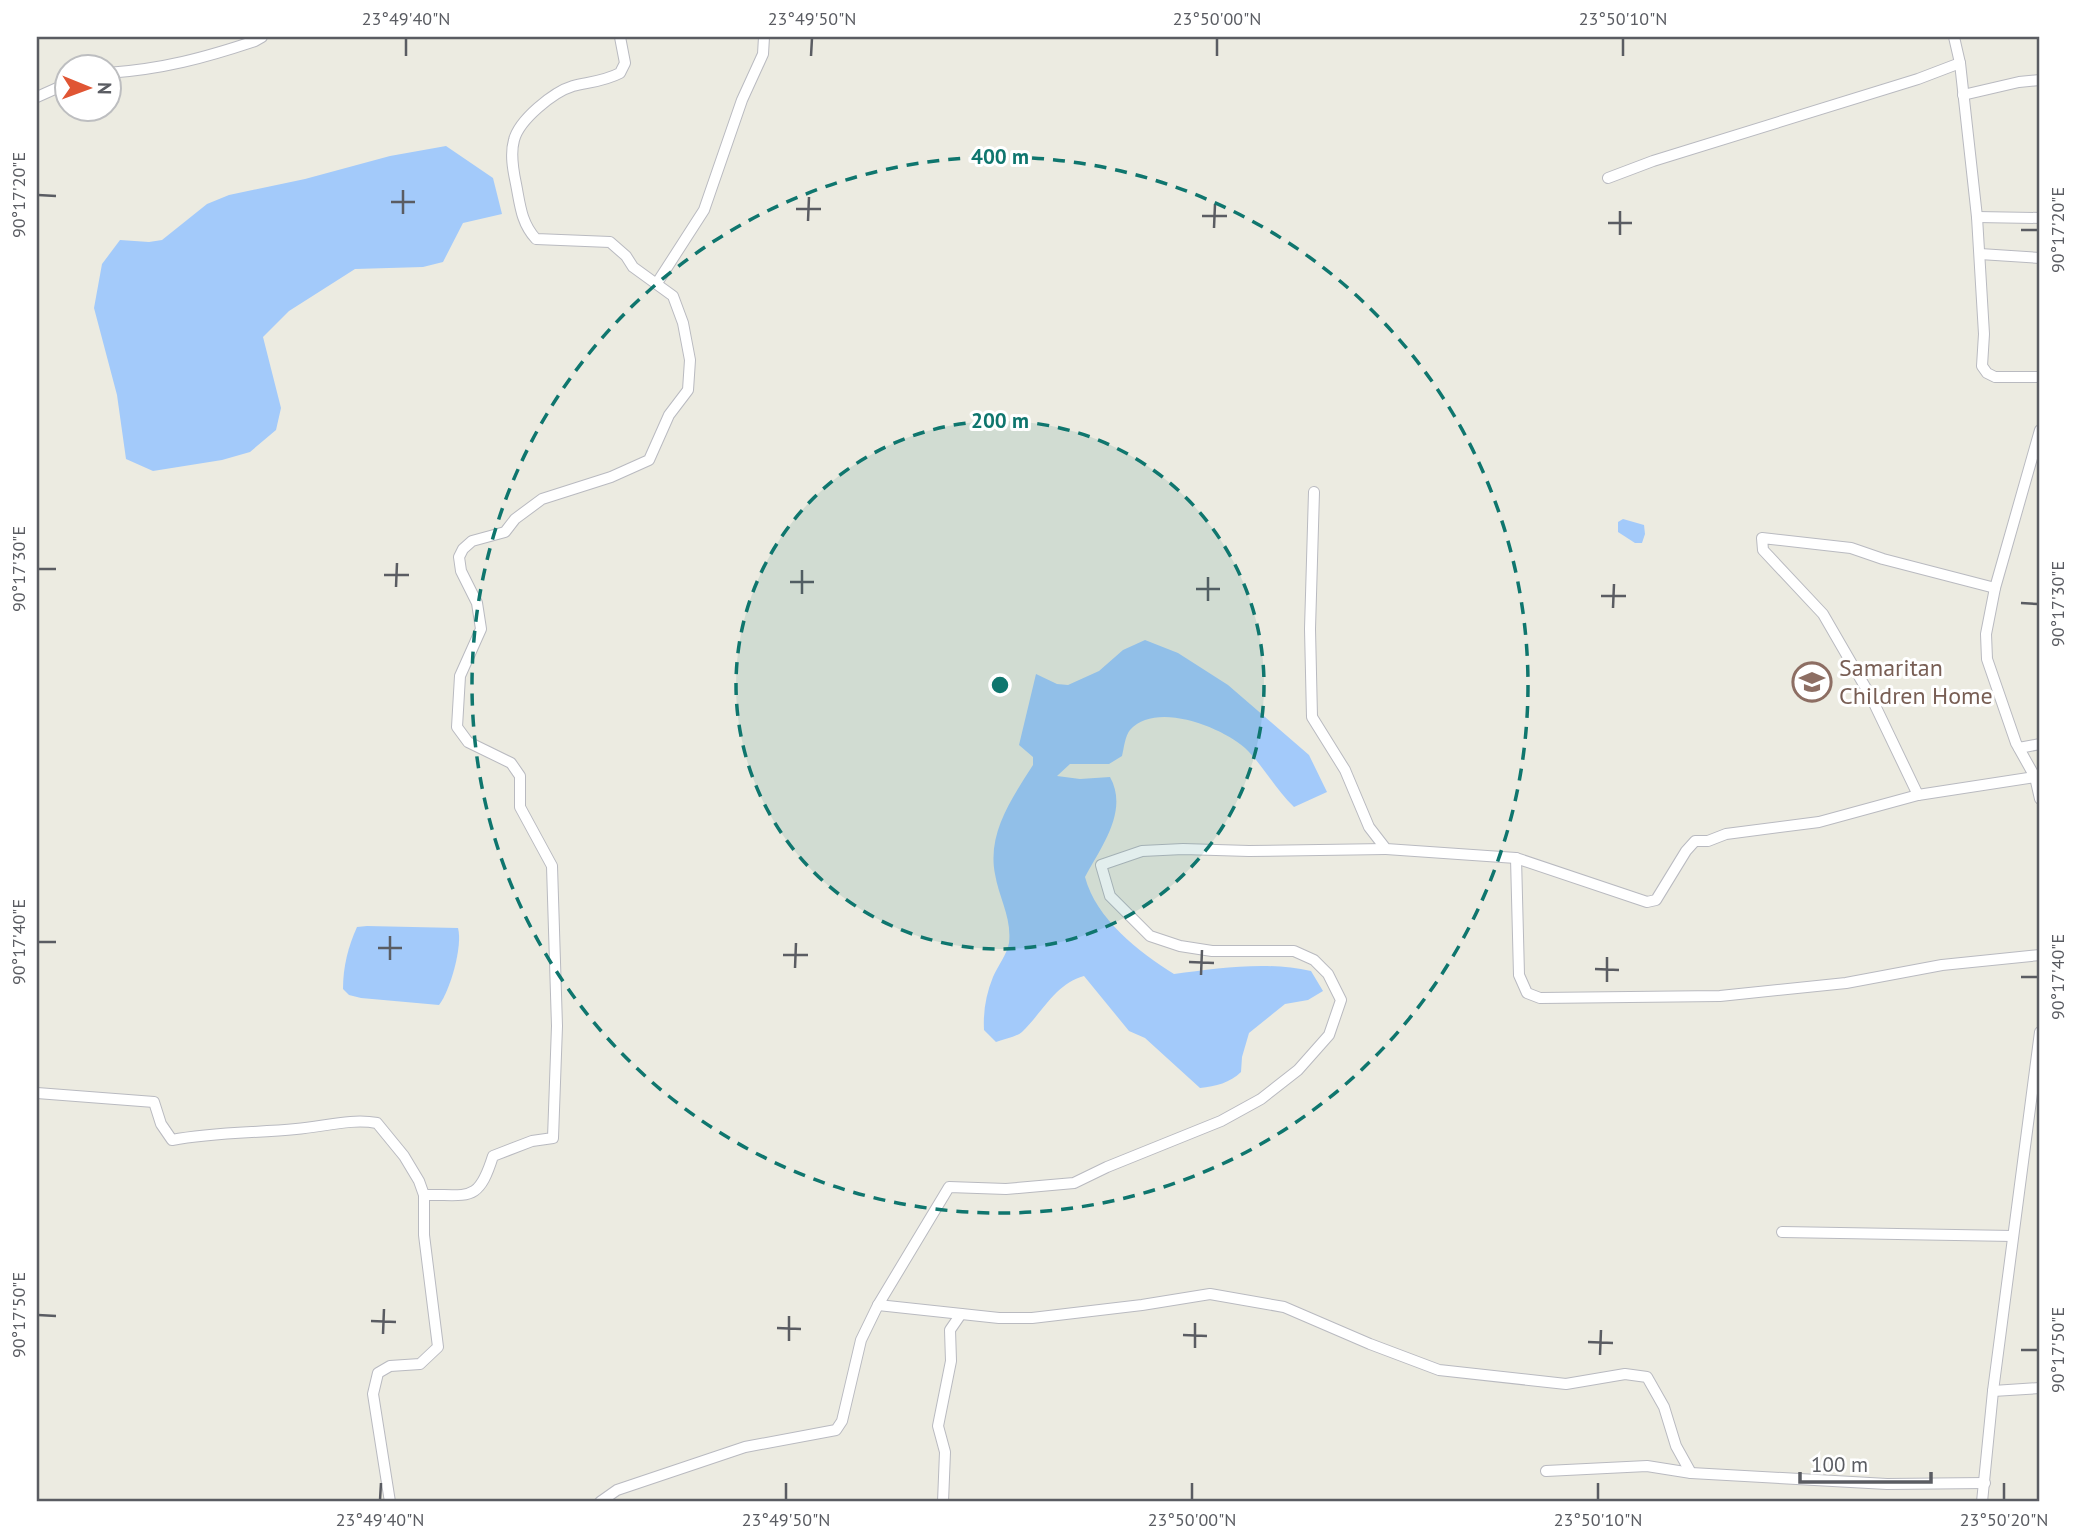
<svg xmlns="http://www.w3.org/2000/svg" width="2077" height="1539" viewBox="0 0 2077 1539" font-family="'PT Sans',sans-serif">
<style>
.water{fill:#a3cafa}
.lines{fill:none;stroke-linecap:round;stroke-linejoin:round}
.street-casing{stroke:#b9bac0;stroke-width:12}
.street{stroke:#fff;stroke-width:10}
.ticks{fill:none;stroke:#5a5c62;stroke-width:2.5}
.ring{fill:none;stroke:#0f766e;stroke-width:3.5;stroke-dasharray:12 9}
.labels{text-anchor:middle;stroke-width:6;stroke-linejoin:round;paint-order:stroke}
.education-label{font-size:24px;fill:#785e54;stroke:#fff;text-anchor:start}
.centre{fill:#0f766e;stroke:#fff;stroke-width:3.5}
.ring-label{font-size:21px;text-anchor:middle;font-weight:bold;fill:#0f766e;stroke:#fff;stroke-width:6;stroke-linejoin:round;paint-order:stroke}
.neatline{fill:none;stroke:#5a5c62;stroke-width:2.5}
.ticks-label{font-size:18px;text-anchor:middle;fill:#5a5c62}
</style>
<rect width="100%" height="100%" fill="#ecebe1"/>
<!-- water -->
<g class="water">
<path d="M 446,146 L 493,178 L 502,214 L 463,223 L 443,262 L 423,267 L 355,269 L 289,311 L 263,337 L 281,408 L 276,430 L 250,452 L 222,460 L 153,471 L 126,459 L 117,395 L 94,308 L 102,264 L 120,240 L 149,242 L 162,240 L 207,204 L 229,195 L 305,179 L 390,156 Z"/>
<path d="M 1623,519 L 1644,525 L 1645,534 L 1642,543 L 1635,543 L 1618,532 L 1618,522 Z"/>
<path d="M 1145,640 L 1178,653 L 1228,685 L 1309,755 L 1327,792 L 1294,807 C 1275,789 1263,765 1245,748 C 1221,727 1156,701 1130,730 C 1125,736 1124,748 1122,756 L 1109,764 L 1070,764 L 1057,776 L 1080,779 L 1110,777 C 1129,811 1101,847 1085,877 C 1096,919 1139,952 1174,974 C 1219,968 1267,961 1311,971 L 1323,991 L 1308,1000 L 1285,1004 L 1249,1033 L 1242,1057 L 1241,1072 C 1230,1083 1216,1086 1200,1088 L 1145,1038 L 1129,1031 L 1084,976 C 1056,983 1042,1013 1022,1032 C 1016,1037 1004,1039 996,1042 L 984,1030 C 983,1012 986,994 993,977 C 998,966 1007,954 1009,943 C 1012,918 999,898 995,874 C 987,833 1012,798 1033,765 L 1033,757 L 1019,745 L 1036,674 L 1057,684 L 1068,685 L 1099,671 L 1123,650 Z"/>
<path d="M 367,926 L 458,928 C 463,946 450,991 439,1005 L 361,998 L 349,995 L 343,989 C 343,967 348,947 357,927 Z"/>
</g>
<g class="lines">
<!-- street casing -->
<g class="street-casing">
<g id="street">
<path d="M 1954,37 L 1960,63 L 1977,217 L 1984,334 L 1982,366 L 1987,373 L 1995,377 L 2040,377"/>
<path d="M 108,73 C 163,69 204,58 255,41 L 262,37"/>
<path d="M 1963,95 L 2019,82 L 2040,80"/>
<path d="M 37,97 L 66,84"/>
<path d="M 1608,178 L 1653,161 L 1918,79 L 1960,63"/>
<path d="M 1977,217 L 2040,218"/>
<path d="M 1980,254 L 2040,258"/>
<path d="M 657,283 L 704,210 L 742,100 L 763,54 L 764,37"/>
<path d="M 2040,430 L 1995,588 L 1986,634 L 1987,659 L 2016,743 L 2035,777 L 2040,799"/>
<path d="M 1314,492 L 1310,629 L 1312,717 L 1345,770 L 1369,827 L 1386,849 L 1516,858 L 1647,902 L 1656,900 L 1686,851 L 1695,841 L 1708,841 L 1726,834 L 1819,822 L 1918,795 L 2035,777"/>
<path d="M 2019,748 L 2040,744"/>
<path d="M 1918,795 L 1871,697 L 1823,614 L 1763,550 L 1762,538 L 1851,548 L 1883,559 L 1995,588"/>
<path d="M 1516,858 L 1519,975 L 1527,993 L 1540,998 L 1720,996 L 1846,983 L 1942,965 L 2040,955"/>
<path d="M 37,1093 L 154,1102 L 161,1124 L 172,1140 C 213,1132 255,1133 296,1129 C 323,1127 351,1118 377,1123 L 404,1156 L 419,1181 L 424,1195 L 424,1235 L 438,1347 L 420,1364 L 390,1366 L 378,1373 L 373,1394 L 390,1502"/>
<path d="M 424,1195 C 469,1194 478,1204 493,1156 L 532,1141 L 553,1138 L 557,1026 L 552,866 L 520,807 L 520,776 L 511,763 L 468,742 L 457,727 L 460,676 L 481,629 L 477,603 L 461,571 L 459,557 L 463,549 L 472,541 L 505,532 L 515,519 L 542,499 L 611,477 L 649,460 L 669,415 L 688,390 L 690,360 L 683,323 L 673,296 L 633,267 L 626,256 L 610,242 L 536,239 C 521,223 520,204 516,184 C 513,170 510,154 514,140 C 519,120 553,92 573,86 C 590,82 605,81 620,73 L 625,63 L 620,37"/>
<path d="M 1782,1232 L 2013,1236"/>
<path d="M 878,1305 L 999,1318 L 1032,1318 L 1142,1305 L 1210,1294 L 1284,1307 L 1370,1344 L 1439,1370 L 1566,1384 L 1625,1374 L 1647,1377 L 1664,1407 L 1676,1446 L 1691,1473"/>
<path d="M 1993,1391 L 2040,1388"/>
<path d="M 1546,1471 L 1647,1466 L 1691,1473 L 1887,1484 L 1985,1483"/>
<path d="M 600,1502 L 617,1490 L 745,1447 L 836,1430 L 842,1421 L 861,1340 L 878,1305 L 949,1187 L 1006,1189 L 1074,1183 L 1107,1167 L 1221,1121 L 1261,1099 L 1298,1070 L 1329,1035 L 1341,1000 L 1328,974 L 1314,960 L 1294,951 L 1212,951 L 1180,946 L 1150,936 L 1110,896 L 1101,865 L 1142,851 L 1183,849 L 1249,851 L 1386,849"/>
<path d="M 943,1502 L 945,1452 L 938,1426 L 951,1361 L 950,1330 L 961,1314"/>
<path d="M 1982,1502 L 1993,1391 L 2040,1032"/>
</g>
</g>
<!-- street -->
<use href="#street" class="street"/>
</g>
<!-- ticks -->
<path class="ticks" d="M 406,56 L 406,38M 811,56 L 812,38M 1217,56 L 1217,38M 1623,56 L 1623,38M 38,195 L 56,196M 391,202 L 415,202M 796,209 L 821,209M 403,214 L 403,190M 1202,216 L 1227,216M 808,221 L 809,197M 1608,223 L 1632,223M 1214,228 L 1215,204M 2021,230 L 2038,230M 1620,235 L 1620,211M 38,569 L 56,569M 384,575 L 409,575M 790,582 L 814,582M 396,587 L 397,563M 1196,589 L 1220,589M 802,594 L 802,570M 1601,596 L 1626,596M 1208,601 L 1208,577M 2021,603 L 2038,604M 1613,608 L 1614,584M 38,942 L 56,942M 378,948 L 402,948M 783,955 L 808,955M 390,960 L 390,936M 1189,962 L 1214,963M 795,968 L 796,943M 1595,969 L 1619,970M 1201,975 L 1202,950M 2021,977 L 2038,977M 1607,982 L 1607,957M 38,1315 L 56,1316M 371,1321 L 396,1322M 777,1328 L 801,1329M 383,1334 L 384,1309M 1183,1335 L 1207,1336M 789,1341 L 789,1316M 1588,1342 L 1613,1343M 1195,1348 L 1195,1323M 2021,1350 L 2038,1350M 1600,1355 L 1601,1330M 380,1500 L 381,1483M 786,1500 L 786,1483M 1192,1500 L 1192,1483M 1598,1500 L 1598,1483M 2004,1500 L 2004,1483"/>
<!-- distance rings -->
<circle cx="1000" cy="685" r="264" fill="#0f766e" fill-opacity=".12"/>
<g class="ring">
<circle cx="1000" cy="685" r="264"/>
<circle cx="1000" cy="685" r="528"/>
</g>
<!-- icons -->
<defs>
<g id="school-ring" transform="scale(2.0125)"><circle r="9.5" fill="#fff" stroke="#8d6e63" stroke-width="1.5"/><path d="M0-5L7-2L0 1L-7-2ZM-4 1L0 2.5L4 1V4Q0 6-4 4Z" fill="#8d6e63"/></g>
</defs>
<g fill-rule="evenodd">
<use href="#school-ring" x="1812" y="682"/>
</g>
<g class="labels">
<!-- education labels -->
<g class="education-label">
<text x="1839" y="676">Samaritan<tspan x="1839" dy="28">Children Home</tspan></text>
</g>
</g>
<circle cx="1000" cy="685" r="10" class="centre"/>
<g class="ring-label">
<text x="1000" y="164">400 m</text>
<text x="1000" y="428">200 m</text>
</g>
<!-- border -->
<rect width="2077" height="1539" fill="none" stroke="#ffffff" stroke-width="77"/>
<!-- north arrow -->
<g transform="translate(88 88) rotate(91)"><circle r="33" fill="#ffffff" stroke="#bdbec0" stroke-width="2"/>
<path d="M0-5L12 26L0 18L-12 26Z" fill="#e05534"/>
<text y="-10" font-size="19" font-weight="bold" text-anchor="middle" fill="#5a5c62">N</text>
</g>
<!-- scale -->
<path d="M1800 1472v10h131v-10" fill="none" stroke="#5a5c62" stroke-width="3.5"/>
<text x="1811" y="1472" font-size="21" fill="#5a5c62" stroke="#ffffff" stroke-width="5" paint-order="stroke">100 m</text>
<rect x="38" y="38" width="2000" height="1462" class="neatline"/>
<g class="ticks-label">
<text x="406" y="25">23°49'40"N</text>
<text x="812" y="25">23°49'50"N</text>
<text x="1217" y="25">23°50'00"N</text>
<text x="1623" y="25">23°50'10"N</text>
<text transform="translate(19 195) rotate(-90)" y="6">90°17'20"E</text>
<text transform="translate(2058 230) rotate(-90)" y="6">90°17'20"E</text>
<text transform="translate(19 569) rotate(-90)" y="6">90°17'30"E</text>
<text transform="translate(2058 604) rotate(-90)" y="6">90°17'30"E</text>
<text transform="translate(19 942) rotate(-90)" y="6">90°17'40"E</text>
<text transform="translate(2058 977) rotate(-90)" y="6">90°17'40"E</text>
<text transform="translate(19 1315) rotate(-90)" y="6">90°17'50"E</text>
<text transform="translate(2058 1350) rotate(-90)" y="6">90°17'50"E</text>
<text x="380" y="1526">23°49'40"N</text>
<text x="786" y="1526">23°49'50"N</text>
<text x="1192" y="1526">23°50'00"N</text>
<text x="1598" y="1526">23°50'10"N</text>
<text x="2004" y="1526">23°50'20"N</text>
</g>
</svg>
